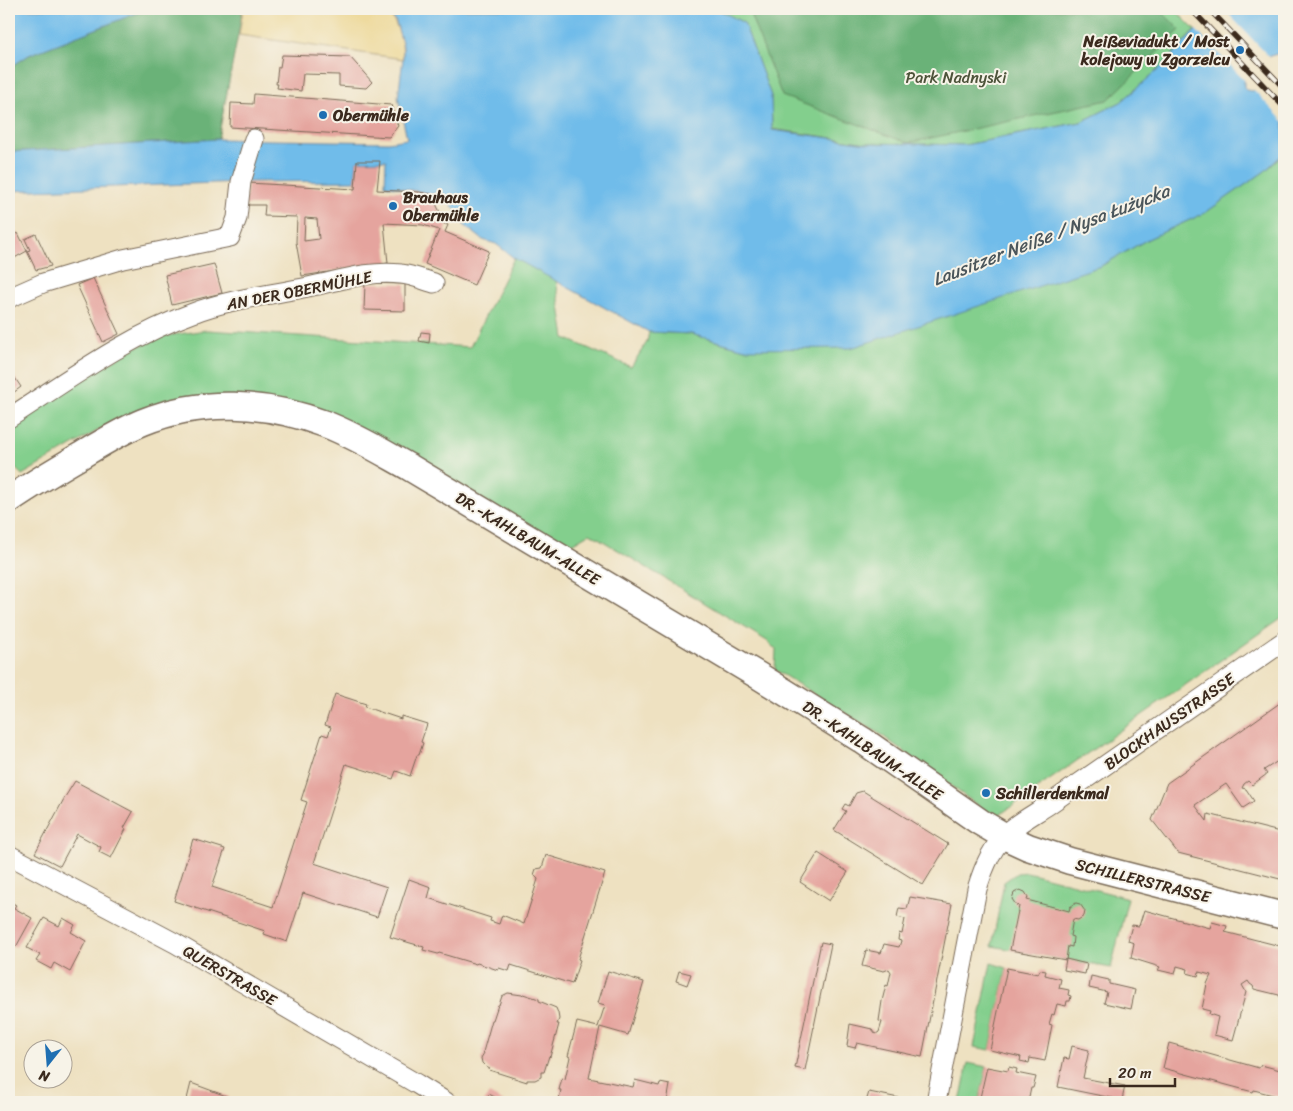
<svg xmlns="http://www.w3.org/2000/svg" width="1293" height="1111" viewBox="0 0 1293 1111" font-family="Sriracha,sans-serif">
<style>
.green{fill:#83cf8d;stroke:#5f7c56}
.forest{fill:#6ab278;stroke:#526e4b}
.sand{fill:#eeda9e;stroke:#94825e}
.water{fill:#70bcea;stroke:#567384;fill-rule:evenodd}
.pier{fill:#eee1c1}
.building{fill:#e5a49e;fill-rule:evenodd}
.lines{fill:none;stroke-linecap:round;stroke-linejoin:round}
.street-casing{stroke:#7a6a57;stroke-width:21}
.secondary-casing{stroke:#7a6a57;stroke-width:29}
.street{stroke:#fff;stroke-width:19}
.secondary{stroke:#fff;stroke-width:26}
.rail-casing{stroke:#3b2a1e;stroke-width:5.5}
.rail{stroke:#f7f3e8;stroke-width:4;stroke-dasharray:11;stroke-linecap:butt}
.poi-dot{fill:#1f6fb2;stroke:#f7f3e8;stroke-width:2}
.labels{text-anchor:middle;stroke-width:4;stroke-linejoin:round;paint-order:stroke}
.poi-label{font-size:16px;font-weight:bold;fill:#3b2a1e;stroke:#f7f3e8;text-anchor:start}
.park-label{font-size:16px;fill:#4d533a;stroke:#f7f3e8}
.street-label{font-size:16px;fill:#3b2a1e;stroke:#f7f3e8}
.water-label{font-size:18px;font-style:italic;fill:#4b565b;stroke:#f7f3e8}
</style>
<rect width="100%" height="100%" fill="#f7f3e8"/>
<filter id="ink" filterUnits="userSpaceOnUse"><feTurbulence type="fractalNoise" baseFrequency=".02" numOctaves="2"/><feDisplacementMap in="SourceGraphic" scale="10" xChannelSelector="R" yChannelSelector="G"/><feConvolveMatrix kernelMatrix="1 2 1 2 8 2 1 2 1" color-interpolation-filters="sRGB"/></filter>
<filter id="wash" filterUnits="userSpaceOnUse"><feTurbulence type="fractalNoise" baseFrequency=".0096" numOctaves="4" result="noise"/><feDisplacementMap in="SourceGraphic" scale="20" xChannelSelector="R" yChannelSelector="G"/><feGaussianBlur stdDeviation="1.12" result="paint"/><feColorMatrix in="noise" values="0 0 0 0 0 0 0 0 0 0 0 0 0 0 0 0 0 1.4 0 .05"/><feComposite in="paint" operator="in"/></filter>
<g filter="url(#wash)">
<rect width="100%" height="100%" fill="#eee1c1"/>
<!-- green -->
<g class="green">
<path d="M 717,9 L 1174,9 L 1195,30 L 1160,68 L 1121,102 L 1081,122 L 965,145 L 867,143 L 772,129 L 771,96 L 744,23 Z"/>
<path d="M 1282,156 L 1284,160 L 1284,616 L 995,818 L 880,734 L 775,670 L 776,650 L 767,641 L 590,533 L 565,548 L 360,428 L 153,406 L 116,420 L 22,475 L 9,462 L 9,424 L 132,349 L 164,336 L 207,330 L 470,347 L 514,258 L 556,280 L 565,338 L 631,367 L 647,342 L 649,332 L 691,334 L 745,349 L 1101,266 L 1148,239 L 1205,213 L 1265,171 Z"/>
<path d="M 1027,872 L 1128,898 L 1111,968 L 992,946 L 1004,882 L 1017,873 Z"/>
<path d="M 991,963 L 1007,968 L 990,1050 L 974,1047 Z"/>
<path d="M 968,1063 L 987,1067 L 979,1102 L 960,1102 Z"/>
</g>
<!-- forest -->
<g class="forest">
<path d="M 159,9 L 243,9 L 218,139 L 9,152 L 9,68 L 29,55 L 137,13 Z"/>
<path d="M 748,9 L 1159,9 L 1180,30 L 1108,100 L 908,143 L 782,96 Z"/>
</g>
<!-- sand -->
<path class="sand" d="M 243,9 L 387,9 C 398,26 403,39 403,59 L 239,35 Z"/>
<!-- water -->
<g class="water">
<path d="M 9,9 L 159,9 L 137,13 L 29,55 L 9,68 Z"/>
<path d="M 387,9 L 717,9 L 744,23 L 771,96 L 772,130 L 867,143 L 965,145 L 1081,122 L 1121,102 L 1160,68 L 1197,29 L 1218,9 L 1284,9 L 1284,153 L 1265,171 L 1205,213 L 1148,239 L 1101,266 L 851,348 L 745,349 L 691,334 L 649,332 L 514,258 L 496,244 L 483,240 L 463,224 L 463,216 L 450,204 L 442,192 L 431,194 L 385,185 L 386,160 L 357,161 L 355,181 L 241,182 L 9,191 L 9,152 L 218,139 L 388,142 L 407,139 L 398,97 L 403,59 L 403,46 L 396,22 ZM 1276,54 L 1281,56 L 1282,62 L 1280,67 L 1253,91 L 1246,90 L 1244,87 L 1244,81 L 1269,57 Z"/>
</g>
<!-- pier -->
<g class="pier">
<path d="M 1214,9 L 1224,9 L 1271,59 L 1246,82 L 1194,28 Z"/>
<path d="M 1278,66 L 1284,73 L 1284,122 L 1253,89 Z"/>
</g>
<g id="blocks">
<!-- building -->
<g class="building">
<path d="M 282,55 L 350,57 L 372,82 L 366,88 L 339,86 L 339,75 L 303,74 L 301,91 L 277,88 L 278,84 L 276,84 L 278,67 L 280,67 Z"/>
<path d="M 254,94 L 391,105 L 398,126 L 389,137 L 230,127 L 231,103 L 253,104 Z"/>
<path d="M 357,161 L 380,161 L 377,190 L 419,192 L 431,194 L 443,218 L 442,223 L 448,225 L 445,232 L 489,251 L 474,285 L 425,264 L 439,230 L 423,225 L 384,223 L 388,263 L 302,276 L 296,242 L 297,217 L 264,216 L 265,205 L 245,205 L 248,183 L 355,189 ZM 305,218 L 317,219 L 319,239 L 304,241 Z"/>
<path d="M 18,233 L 27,251 L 30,250 L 25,239 L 36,234 L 51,266 L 36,270 L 27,251 L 9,261 L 9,238 Z"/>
<path d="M 214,264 L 222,293 L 172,305 L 165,275 Z"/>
<path d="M 93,278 L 119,334 L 103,342 L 77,285 Z"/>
<path d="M 365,283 L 405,284 L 405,311 L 364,310 Z"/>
<path d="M 421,332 L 430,333 L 429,343 L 419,341 Z"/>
<path d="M 9,369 L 21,387 L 9,396 L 12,399 L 9,401 Z"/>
<path d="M 335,694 L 366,704 L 365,707 L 401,719 L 401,716 L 427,724 L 421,742 L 423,743 L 419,755 L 417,755 L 410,776 L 396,771 L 393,779 L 346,764 L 314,863 L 387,887 L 377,917 L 303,893 L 287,942 L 264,934 L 265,931 L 174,901 L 193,839 L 225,849 L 212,887 L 273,907 L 307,802 L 301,800 L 322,734 L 328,736 L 331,727 L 325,725 Z"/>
<path d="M 1284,700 L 1284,768 L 1283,769 L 1278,761 L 1264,770 L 1267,774 L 1252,785 L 1248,781 L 1244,784 L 1242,788 L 1246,789 L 1254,801 L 1243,808 L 1226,784 L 1195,805 L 1207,821 L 1208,814 L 1284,833 L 1284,880 L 1178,853 L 1152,820 L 1167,783 Z"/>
<path d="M 75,781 L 133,812 L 124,828 L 126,829 L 111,858 L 99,852 L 101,847 L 77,834 L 60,866 L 35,853 L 65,797 Z"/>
<path d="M 863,791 L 948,844 L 923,885 L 834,830 L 846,811 L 842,809 L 845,804 L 849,806 L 856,793 Z"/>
<path d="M 818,853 L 848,872 L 829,901 L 800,882 Z"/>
<path d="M 546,855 L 605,873 L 578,959 L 580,960 L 572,984 L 511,965 L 509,971 L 499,968 L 498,970 L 477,963 L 476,964 L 439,953 L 438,954 L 423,950 L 424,947 L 390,937 L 409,879 L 431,887 L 428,898 L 491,918 L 490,921 L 499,924 L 502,915 L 524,924 L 538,879 L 534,875 L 536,869 L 542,868 Z"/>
<path d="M 1020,890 L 1025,892 L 1028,897 L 1027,900 L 1069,911 L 1070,907 L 1076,903 L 1080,904 L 1085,911 L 1084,916 L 1078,920 L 1073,919 L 1070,936 L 1073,937 L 1072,947 L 1068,946 L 1066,960 L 1010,950 L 1019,906 L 1016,905 L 1012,899 L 1014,893 Z"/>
<path d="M 910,897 L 952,904 L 922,1057 L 857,1043 L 855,1048 L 847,1046 L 850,1024 L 872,1029 L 876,1034 L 879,1032 L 882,1022 L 879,1021 L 882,1001 L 886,985 L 888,986 L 891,972 L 889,969 L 884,971 L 862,966 L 866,950 L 881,953 L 884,944 L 899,947 L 901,941 L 898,940 L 899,933 L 902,934 L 905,919 L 897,917 L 899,908 L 907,909 Z"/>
<path d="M 9,901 L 16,905 L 14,908 L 32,918 L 16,947 L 9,944 Z"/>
<path d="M 1144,910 L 1210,928 L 1212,922 L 1227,926 L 1225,932 L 1284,947 L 1284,999 L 1280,997 L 1279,995 L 1254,989 L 1253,986 L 1250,984 L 1248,981 L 1242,985 L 1246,992 L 1233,1040 L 1214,1035 L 1218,1017 L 1209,1014 L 1210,1011 L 1202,1009 L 1207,984 L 1211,975 L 1199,972 L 1198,976 L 1187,973 L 1188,969 L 1177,966 L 1175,974 L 1158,970 L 1160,967 L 1131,958 L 1134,943 L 1128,941 L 1132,925 L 1139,926 Z"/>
<path d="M 44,918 L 59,926 L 63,918 L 75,925 L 71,932 L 86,941 L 70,972 L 54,963 L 51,969 L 36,961 L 40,955 L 27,948 Z"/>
<path d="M 821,942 L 831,944 L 805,1070 L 795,1068 Z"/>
<path d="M 1066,959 L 1087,964 L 1085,974 L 1064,970 Z"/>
<path d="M 1007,968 L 1038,974 L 1040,970 L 1046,971 L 1045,975 L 1061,979 L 1059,988 L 1069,990 L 1068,995 L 1071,996 L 1070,1001 L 1067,1001 L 1066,1006 L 1057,1004 L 1054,1015 L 1052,1014 L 1049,1024 L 1052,1025 L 1045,1061 L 1030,1058 L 1029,1063 L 1020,1061 L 1021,1057 L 990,1050 Z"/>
<path d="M 608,971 L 644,982 L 628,1035 L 600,1027 L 589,1078 L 633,1087 L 635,1080 L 659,1086 L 660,1083 L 670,1085 L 667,1102 L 566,1102 L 567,1101 L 559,1099 L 561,1090 L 559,1090 L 562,1078 L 565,1079 L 570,1057 L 568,1056 L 577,1022 L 598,1027 L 605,1005 L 598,1003 Z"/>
<path d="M 679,971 L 691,974 L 687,985 L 676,981 Z"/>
<path d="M 1091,976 L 1109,980 L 1109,984 L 1135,990 L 1131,1009 L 1104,1003 L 1107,992 L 1089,988 Z"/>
<path d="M 508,993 L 522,995 L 523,994 L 539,999 L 539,1001 L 556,1008 L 558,1013 L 559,1019 L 557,1024 L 559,1024 L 550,1057 L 549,1056 L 544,1072 L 541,1072 L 541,1077 L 535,1080 L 527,1080 L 527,1082 L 489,1070 L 490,1069 L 486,1067 L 482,1063 L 481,1058 L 484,1053 L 483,1052 L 492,1020 L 493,1020 L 498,1005 L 499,1005 L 502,996 Z"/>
<path d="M 1169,1043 L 1259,1068 L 1261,1065 L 1284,1071 L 1284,1098 L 1254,1090 L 1253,1092 L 1163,1068 Z"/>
<path d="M 1072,1046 L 1089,1050 L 1083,1078 L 1125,1086 L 1122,1100 L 1058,1087 L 1064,1058 L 1069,1059 Z"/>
<path d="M 987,1067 L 1008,1071 L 1009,1067 L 1017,1069 L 1016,1073 L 1036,1077 L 1033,1088 L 1031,1088 L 1028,1102 L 979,1102 Z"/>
<path d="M 191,1083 L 229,1097 L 228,1102 L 201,1102 L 187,1099 Z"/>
<path d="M 869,1092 L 914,1101 L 914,1102 L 866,1102 Z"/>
<path d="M 489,1094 L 504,1102 L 484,1102 Z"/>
</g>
</g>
</g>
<g filter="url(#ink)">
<use href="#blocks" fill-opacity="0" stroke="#7a6a57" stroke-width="1"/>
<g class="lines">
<!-- street casing -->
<g class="street-casing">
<g id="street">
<path d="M 9,298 L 43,283 L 123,259 L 230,237 L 237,218 L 241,182 L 254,139"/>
<path d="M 9,418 C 68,380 126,337 193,313 C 230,299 269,295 308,287 C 339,281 369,270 401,274 C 412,275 423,280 434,283"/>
<path d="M 9,855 L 175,943 L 417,1084 L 446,1102"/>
<path d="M 936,1102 L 977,889 C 984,866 993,844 1012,829 C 1023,820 1036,813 1048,805 L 1284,641"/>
</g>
</g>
<!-- secondary casing -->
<g class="secondary-casing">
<path id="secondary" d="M 9,500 C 32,484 56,470 80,456 C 100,444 121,431 143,422 C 202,398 266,402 325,424 C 354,435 382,452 409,467 L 759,676 L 862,740 L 980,822 L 1004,836 L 1028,847 L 1070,861 L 1284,916"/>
</g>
<!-- street -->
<use href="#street" class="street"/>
<!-- secondary -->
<use href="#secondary" class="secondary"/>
<!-- rail casing -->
<g class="rail-casing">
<g id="rail">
<path d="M 1191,9 L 1284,107"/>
<path d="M 1209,9 L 1284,88"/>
</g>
</g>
<!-- rail -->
<use href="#rail" class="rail"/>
</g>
</g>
<!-- markers -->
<g class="poi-dot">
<circle cx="1240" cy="50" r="5"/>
<circle cx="323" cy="115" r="5"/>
<circle cx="393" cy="206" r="5"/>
<circle cx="986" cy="793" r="5"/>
</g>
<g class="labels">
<!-- poi labels -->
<g class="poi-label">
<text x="1230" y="47" text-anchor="end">Neißeviadukt / Most<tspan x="1230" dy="18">kolejowy w Zgorzelcu</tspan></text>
<text x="333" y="121">Obermühle</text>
<text x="403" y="203">Brauhaus<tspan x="403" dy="18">Obermühle</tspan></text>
<text x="996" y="799">Schillerdenkmal</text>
</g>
<!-- park labels -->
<g class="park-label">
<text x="956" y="83">Park Nadnyski</text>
</g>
<!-- street labels -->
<g class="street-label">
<text transform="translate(299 290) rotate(-11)" y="6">AN DER OBERMÜHLE</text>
<text transform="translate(528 538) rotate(31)" y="6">DR.-KAHLBAUM-ALLEE</text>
<text transform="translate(1169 721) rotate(-35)" y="6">BLOCKHAUSSTRASSE</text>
<text transform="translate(873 750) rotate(34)" y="6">DR.-KAHLBAUM-ALLEE</text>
<text transform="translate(1143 880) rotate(14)" y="6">SCHILLERSTRASSE</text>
<text transform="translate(230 975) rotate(30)" y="6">QUERSTRASSE</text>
</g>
<!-- water labels -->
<g class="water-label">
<text transform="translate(1051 235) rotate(-21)" y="6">Lausitzer Neiße / Nysa Łużycka</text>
</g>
</g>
<!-- margin -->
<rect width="1293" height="1111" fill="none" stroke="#f7f3e8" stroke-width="30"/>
<!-- north arrow -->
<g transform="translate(48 1064) rotate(197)"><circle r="24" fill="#f7f3e8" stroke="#aca397"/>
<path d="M0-4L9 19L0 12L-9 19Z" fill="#1f6fb2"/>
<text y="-8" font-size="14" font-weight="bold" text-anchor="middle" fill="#3b2a1e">N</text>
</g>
<!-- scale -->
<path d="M1110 1078v8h65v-8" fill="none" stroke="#3b2a1e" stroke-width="2.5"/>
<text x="1118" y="1078" font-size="15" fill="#3b2a1e" stroke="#f7f3e8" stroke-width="4" paint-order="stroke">20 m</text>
</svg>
